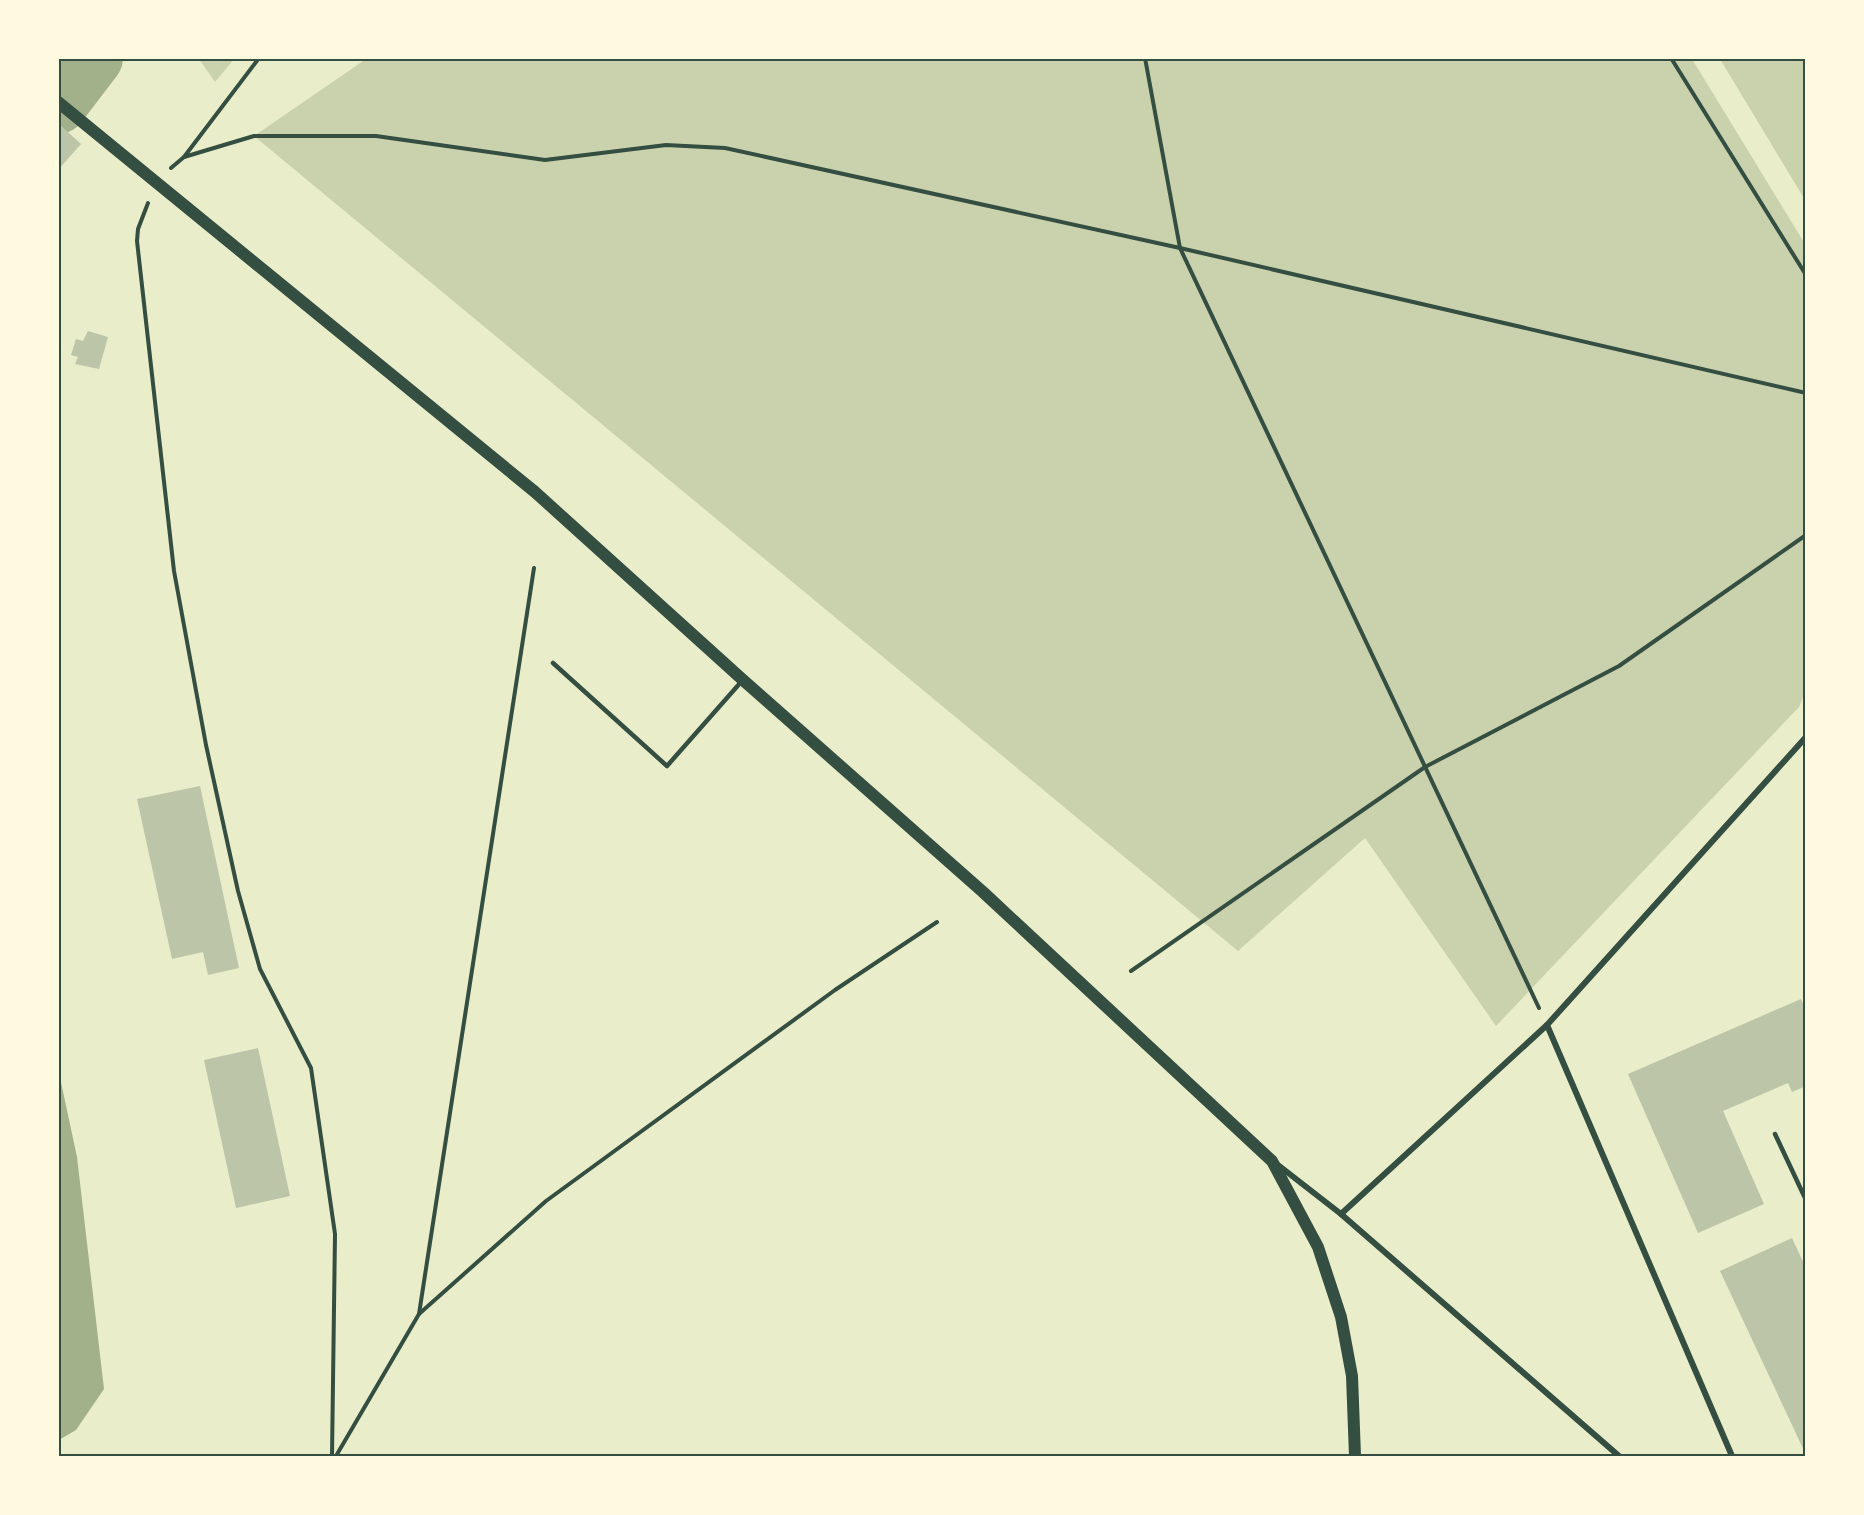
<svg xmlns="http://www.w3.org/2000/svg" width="1864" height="1515" viewBox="0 0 1864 1515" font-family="'Noto Sans',sans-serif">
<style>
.green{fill:#cad2ad}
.water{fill:#a3b18a}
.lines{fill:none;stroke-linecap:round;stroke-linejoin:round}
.river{stroke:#a3b18a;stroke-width:58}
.building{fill:#bcc5a7}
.path{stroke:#344e41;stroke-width:4}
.service{stroke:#344e41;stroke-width:4.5}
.minor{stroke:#344e41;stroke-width:6}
.secondary{stroke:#344e41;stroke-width:12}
.neatline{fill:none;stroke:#344e41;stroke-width:2}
</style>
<rect width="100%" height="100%" fill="#e9edc9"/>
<!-- green -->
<g class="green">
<path d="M 199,59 L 234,59 L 215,82 Z"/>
<path d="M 366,59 L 1692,59 L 1805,244 L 1805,693 L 1799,707 L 1496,1026 L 1365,838 L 1238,951 L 254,136 Z"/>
<path d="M 1720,59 L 1805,59 L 1805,200 Z"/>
</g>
<!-- water -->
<path class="water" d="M 59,1073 L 77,1157 L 104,1389 L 76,1430 L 59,1440 Z"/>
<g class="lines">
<!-- river -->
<path class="river" d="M 58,105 L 94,58"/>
</g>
<!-- building -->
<g class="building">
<path d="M 58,123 L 81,144 L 58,170 Z"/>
<path d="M 88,331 L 108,337 L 99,369 L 75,364 L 78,357 L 71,355 L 76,339 L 83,341 Z"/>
<path d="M 200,786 L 239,968 L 208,975 L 203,952 L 172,959 L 137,799 Z"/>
<path d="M 1801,999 L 1806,1010 L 1806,1086 L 1792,1092 L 1788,1083 L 1723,1111 L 1764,1204 L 1698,1233 L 1628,1074 Z"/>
<path d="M 258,1048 L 290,1196 L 236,1208 L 204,1060 Z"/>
<path d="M 1792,1238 L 1806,1268 L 1806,1285 L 1803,1286 L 1806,1293 L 1806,1455 L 1720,1271 Z"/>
</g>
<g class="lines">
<!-- path -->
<g class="path">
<path d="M 1145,58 L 1180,248 L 1539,1008"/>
<path d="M 1671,58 L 1806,275"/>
<path d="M 184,157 L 254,136 L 376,136 L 545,160 L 666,145 L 725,148 L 1180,248 L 1806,393"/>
<path d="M 171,168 L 184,157 L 259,58"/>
<path d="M 148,203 L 138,229 L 137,241 L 174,571 L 206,745 L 238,891 L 260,969 L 311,1068 L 335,1234 L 332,1456"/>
<path d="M 1131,971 L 1425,767 L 1619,666 L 1806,535"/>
<path d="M 419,1314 L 534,568"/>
<path d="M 336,1456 L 419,1314 L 546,1201 L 835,990 L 937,922"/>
</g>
<!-- service -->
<g class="service">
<path d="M 553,663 L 667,766 L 741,682"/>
<path d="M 1775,1134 L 1806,1200"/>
</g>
<!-- minor -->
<g class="minor">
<path d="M 1547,1025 L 1732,1456"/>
<path d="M 1278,1165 L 1341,1214 L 1619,1456"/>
<path d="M 1341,1214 L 1547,1025 L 1806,737"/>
</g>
<!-- secondary -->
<path class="secondary" d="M 58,102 L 535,492 L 743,680 L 983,892 L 1272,1161 L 1318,1247 L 1341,1317 L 1352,1376 L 1355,1456"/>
</g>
<!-- border -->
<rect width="1864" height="1515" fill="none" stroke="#fefae0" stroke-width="120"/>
<rect x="60" y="60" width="1744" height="1395" class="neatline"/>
</svg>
